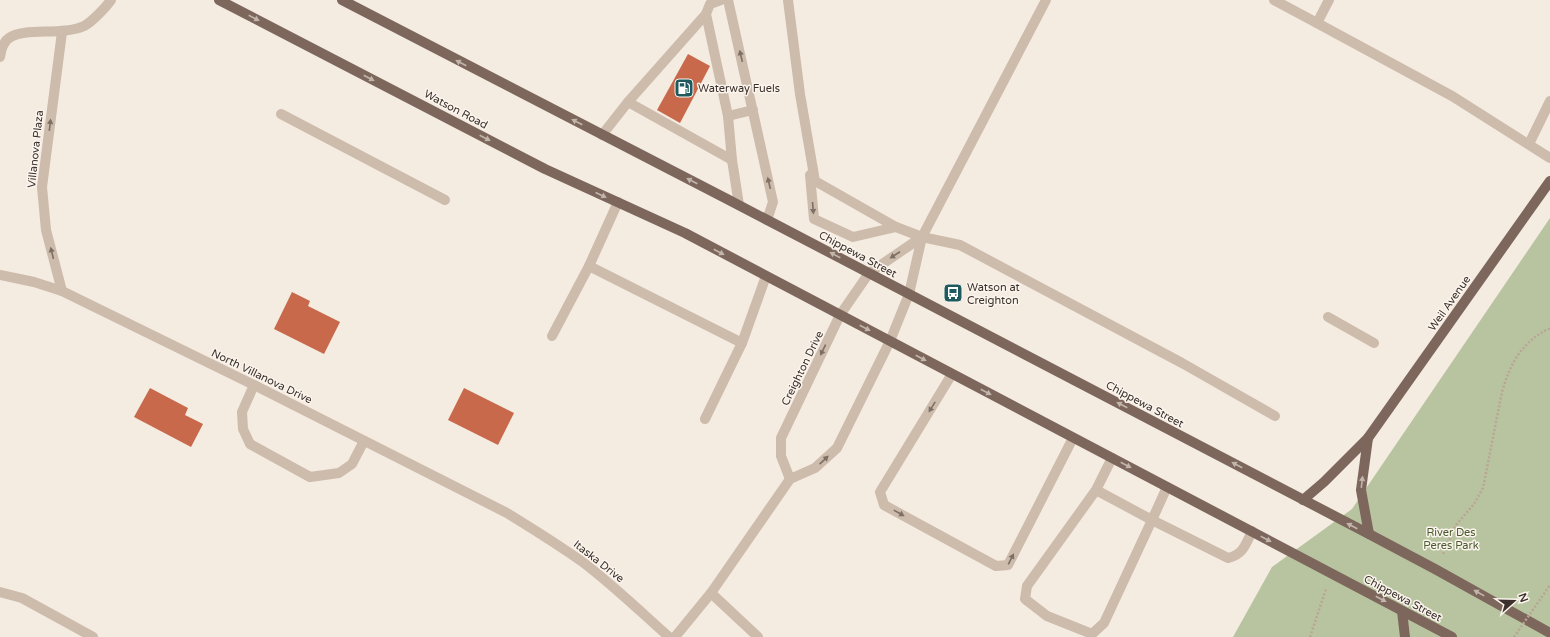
<svg xmlns="http://www.w3.org/2000/svg" width="1550" height="637" viewBox="0 0 1550 637" font-family="'Varela Round',sans-serif">
<style>
.green{fill:#b8c4a0}
.building{fill:#c8694b}
.lines{fill:none;stroke-linecap:round;stroke-linejoin:round}
.path{stroke:#b9a596;stroke-width:2.5;stroke-dasharray:2 2;stroke-linecap:butt}
.minor{stroke:#cdbbac;stroke-width:10}
.major{stroke:#7d675c;stroke-width:10}
.path-bridge{stroke:#b9a596;stroke-width:2.5;stroke-dasharray:2 2;stroke-linecap:butt}
.oneway{fill:#c2b5ac}
.oneway2{fill:#7d6f65}
.labels{text-anchor:middle;stroke-width:3;stroke-linejoin:round;paint-order:stroke}
.poi-label{font-size:11px;fill:#3b302b;stroke:#fbf5ee;text-anchor:start}
.street-label{font-size:11px;fill:#3b302b;stroke:#fbf5ee}
.park-label{font-size:11px;fill:#4a5a2e;stroke:#fbf5ee}
</style>
<rect width="100%" height="100%" fill="#f4ebe1"/>
<!-- green -->
<path class="green" d="M 1550,218 L 1550,637 L 1233,637 L 1272,567 L 1352,509 Z"/>
<!-- building -->
<g class="building">
<path d="M 688,54 L 710,66 L 680,123 L 657,110 Z"/>
<path d="M 292,292 L 310,301 L 308,306 L 340,322 L 324,354 L 274,329 Z"/>
<path d="M 150,388 L 188,408 L 185,415 L 203,424 L 191,447 L 134,417 Z"/>
<path d="M 464,388 L 514,413 L 498,445 L 448,420 Z"/>
</g>
<g class="lines">
<!-- path -->
<g class="path">
<path d="M 1443,554 L 1456,525 L 1474,504 L 1483,488 L 1502,392 C 1510,364 1521,343 1548,329 L 1550,329"/>
<path d="M 1310,637 L 1326,589"/>
</g>
<!-- minor -->
<g class="minor">
<path d="M 721,0 L 710,4 L 706,14 L 728,116 L 732,160 L 739,205"/>
<path d="M 728,0 L 773,202 L 767,220"/>
<path d="M 788,0 L 800,94 L 815,181 L 896,227 L 922,237 L 960,245 L 1182,363 L 1275,416"/>
<path d="M 1274,0 L 1317,23 L 1329,0"/>
<path d="M 1317,23 L 1452,96 L 1550,158"/>
<path d="M 62,32 L 42,187 L 46,230 L 62,291"/>
<path d="M 0,57 C 1,50 3,42 9,38 C 25,27 62,36 84,26 C 92,22 106,7 111,0"/>
<path d="M 628,102 L 732,160"/>
<path d="M 281,114 L 445,200"/>
<path d="M 728,116 L 753,110"/>
<path d="M 602,135 L 628,102 L 706,14"/>
<path d="M 1529,144 L 1550,101"/>
<path d="M 810,175 L 814,219 L 853,237 L 896,227"/>
<path d="M 589,266 L 742,343"/>
<path d="M 0,275 L 34,282 L 62,291 L 254,385 L 507,513 C 533,529 559,545 584,563 C 614,586 641,612 669,637"/>
<path d="M 1328,317 L 1374,343"/>
<path d="M 552,336 L 589,266 L 618,202"/>
<path d="M 952,374 L 880,492 L 884,505 L 996,566 L 1008,565 L 1073,438"/>
<path d="M 254,385 L 242,412 L 243,429 L 250,444 L 310,477 L 339,473 L 352,464 L 364,441"/>
<path d="M 705,419 L 742,343 L 766,276"/>
<path d="M 790,479 L 781,456 L 781,438 L 840,315 L 869,273 L 922,237"/>
<path d="M 1167,487 L 1152,520 L 1228,558 C 1243,555 1246,544 1252,531"/>
<path d="M 1096,490 L 1152,520 L 1104,623 L 1092,634 L 1047,616 L 1025,599 L 1027,586 L 1096,490 L 1112,458"/>
<path d="M 0,592 L 22,598 L 93,637"/>
<path d="M 711,593 L 758,637"/>
<path d="M 675,637 L 711,593 L 790,479 L 815,468 L 837,448 L 890,341 L 909,294 L 922,237 L 1046,0"/>
</g>
<!-- major -->
<g class="major">
<path d="M 219,0 L 545,169 L 685,233 L 1452,637"/>
<path d="M 342,0 L 727,199 L 1369,534 L 1435,569 L 1550,633"/>
<path d="M 1368,438 L 1361,490 L 1369,534"/>
<path d="M 1303,500 L 1324,482 L 1368,438 L 1550,181"/>
<path d="M 1402,611 L 1405,637"/>
</g>
<!-- path-bridge -->
<path class="path-bridge" d="M 1514,637 L 1550,585"/>
</g>
<!-- one-way arrows -->
<defs><path id="oneway-solid" d="M-6-.8H1V-3.2L6.5 0L1 3.2V.8H-6Z"/></defs>
<g class="oneway">
<use href="#oneway-solid" transform="translate(254 18) rotate(27)"/>
<use href="#oneway-solid" transform="translate(461 63) rotate(-152)"/>
<use href="#oneway-solid" transform="translate(369 78) rotate(28)"/>
<use href="#oneway-solid" transform="translate(577 122) rotate(-153)"/>
<use href="#oneway-solid" transform="translate(485 138) rotate(27)"/>
<use href="#oneway-solid" transform="translate(692 181) rotate(-153)"/>
<use href="#oneway-solid" transform="translate(601 195) rotate(25)"/>
<use href="#oneway-solid" transform="translate(719 252) rotate(28)"/>
<use href="#oneway-solid" transform="translate(835 255) rotate(-152)"/>
<use href="#oneway-solid" transform="translate(865 328) rotate(28)"/>
<use href="#oneway-solid" transform="translate(921 358) rotate(28)"/>
<use href="#oneway-solid" transform="translate(986 392) rotate(28)"/>
<use href="#oneway-solid" transform="translate(1122 405) rotate(-152)"/>
<use href="#oneway-solid" transform="translate(1126 465) rotate(28)"/>
<use href="#oneway-solid" transform="translate(1237 465) rotate(-152)"/>
<use href="#oneway-solid" transform="translate(1362 482) rotate(-83)"/>
<use href="#oneway-solid" transform="translate(1352 526) rotate(-152)"/>
<use href="#oneway-solid" transform="translate(1266 539) rotate(28)"/>
<use href="#oneway-solid" transform="translate(1479 593) rotate(-151)"/>
<use href="#oneway-solid" transform="translate(1381 599) rotate(28)"/>
</g>
<g class="oneway2">
<use href="#oneway-solid" transform="translate(741 56) rotate(-103)"/>
<use href="#oneway-solid" transform="translate(50 125) rotate(-83)"/>
<use href="#oneway-solid" transform="translate(769 183) rotate(-103)"/>
<use href="#oneway-solid" transform="translate(813 208) rotate(85)"/>
<use href="#oneway-solid" transform="translate(52 253) rotate(-104)"/>
<use href="#oneway-solid" transform="translate(895 255) rotate(147)"/>
<use href="#oneway-solid" transform="translate(823 350) rotate(116)"/>
<use href="#oneway-solid" transform="translate(932 407) rotate(122)"/>
<use href="#oneway-solid" transform="translate(824 460) rotate(-43)"/>
<use href="#oneway-solid" transform="translate(899 513) rotate(29)"/>
<use href="#oneway-solid" transform="translate(1011 559) rotate(-63)"/>
</g>
<!-- icons -->
<defs>
<g id="fuel-square" transform="scale(1)"><rect x="-9" y="-9" width="18" height="18" rx="4" fill="#1f5a5e" stroke="#fbf5ee"/><path d="M-5.5-6h7V0h2V4h1.3V-2.5L3-4.5l.8-.8L6-3V5H2.5V1h-1V6h-7ZM-4.2-4.7v3.2H.2V-4.7Z" fill="#fff"/></g>
<g id="bus-square" transform="scale(1)"><rect x="-9" y="-9" width="18" height="18" rx="4" fill="#1f5a5e" stroke="#fbf5ee"/><path d="M-5-6H5V4H4V6H2V4H-2V6H-4V4H-5ZM-3.5-4V0h7V-4ZM-3.5 1.2v1.5H-2V1.2ZM2 1.2v1.5H3.5V1.2Z" fill="#fff"/></g>
</defs>
<g fill-rule="evenodd">
<use href="#fuel-square" x="684" y="88"/>
<use href="#bus-square" x="953" y="293"/>
</g>
<g class="labels">
<!-- poi labels -->
<g class="poi-label">
<text x="698" y="92">Waterway Fuels</text>
<text x="967" y="291">Watson at<tspan x="967" dy="13">Creighton</tspan></text>
</g>
<!-- street labels -->
<g class="street-label">
<text transform="translate(456 109) rotate(28)" y="4">Watson Road</text>
<text transform="translate(35 149) rotate(-84)" y="4">Villanova Plaza</text>
<text transform="translate(858 254) rotate(28)" y="4">Chippewa Street</text>
<text transform="translate(1449 303) rotate(-55)" y="4">Weil Avenue</text>
<text transform="translate(802 368) rotate(-64)" y="4">Creighton Drive</text>
<text transform="translate(262 376) rotate(26)" y="4">North Villanova Drive</text>
<text transform="translate(1145 404) rotate(28)" y="4">Chippewa Street</text>
<text transform="translate(599 561) rotate(38)" y="4">Itaska Drive</text>
<text transform="translate(1403 598) rotate(28)" y="4">Chippewa Street</text>
</g>
<!-- park labels -->
<g class="park-label">
<text x="1451" y="536">River Des<tspan x="1451" dy="13">Peres Park</tspan></text>
</g>
</g>
<!-- north arrow -->
<g transform="translate(1514 601) rotate(70)" stroke="#fbf5ee" stroke-width="3" paint-order="stroke">
<path d="M0-3L7 15L0 10L-7 15Z" fill="#3b302b"/>
<text y="-6" font-size="11" font-weight="bold" text-anchor="middle" fill="#3b302b">N</text>
</g>
</svg>
